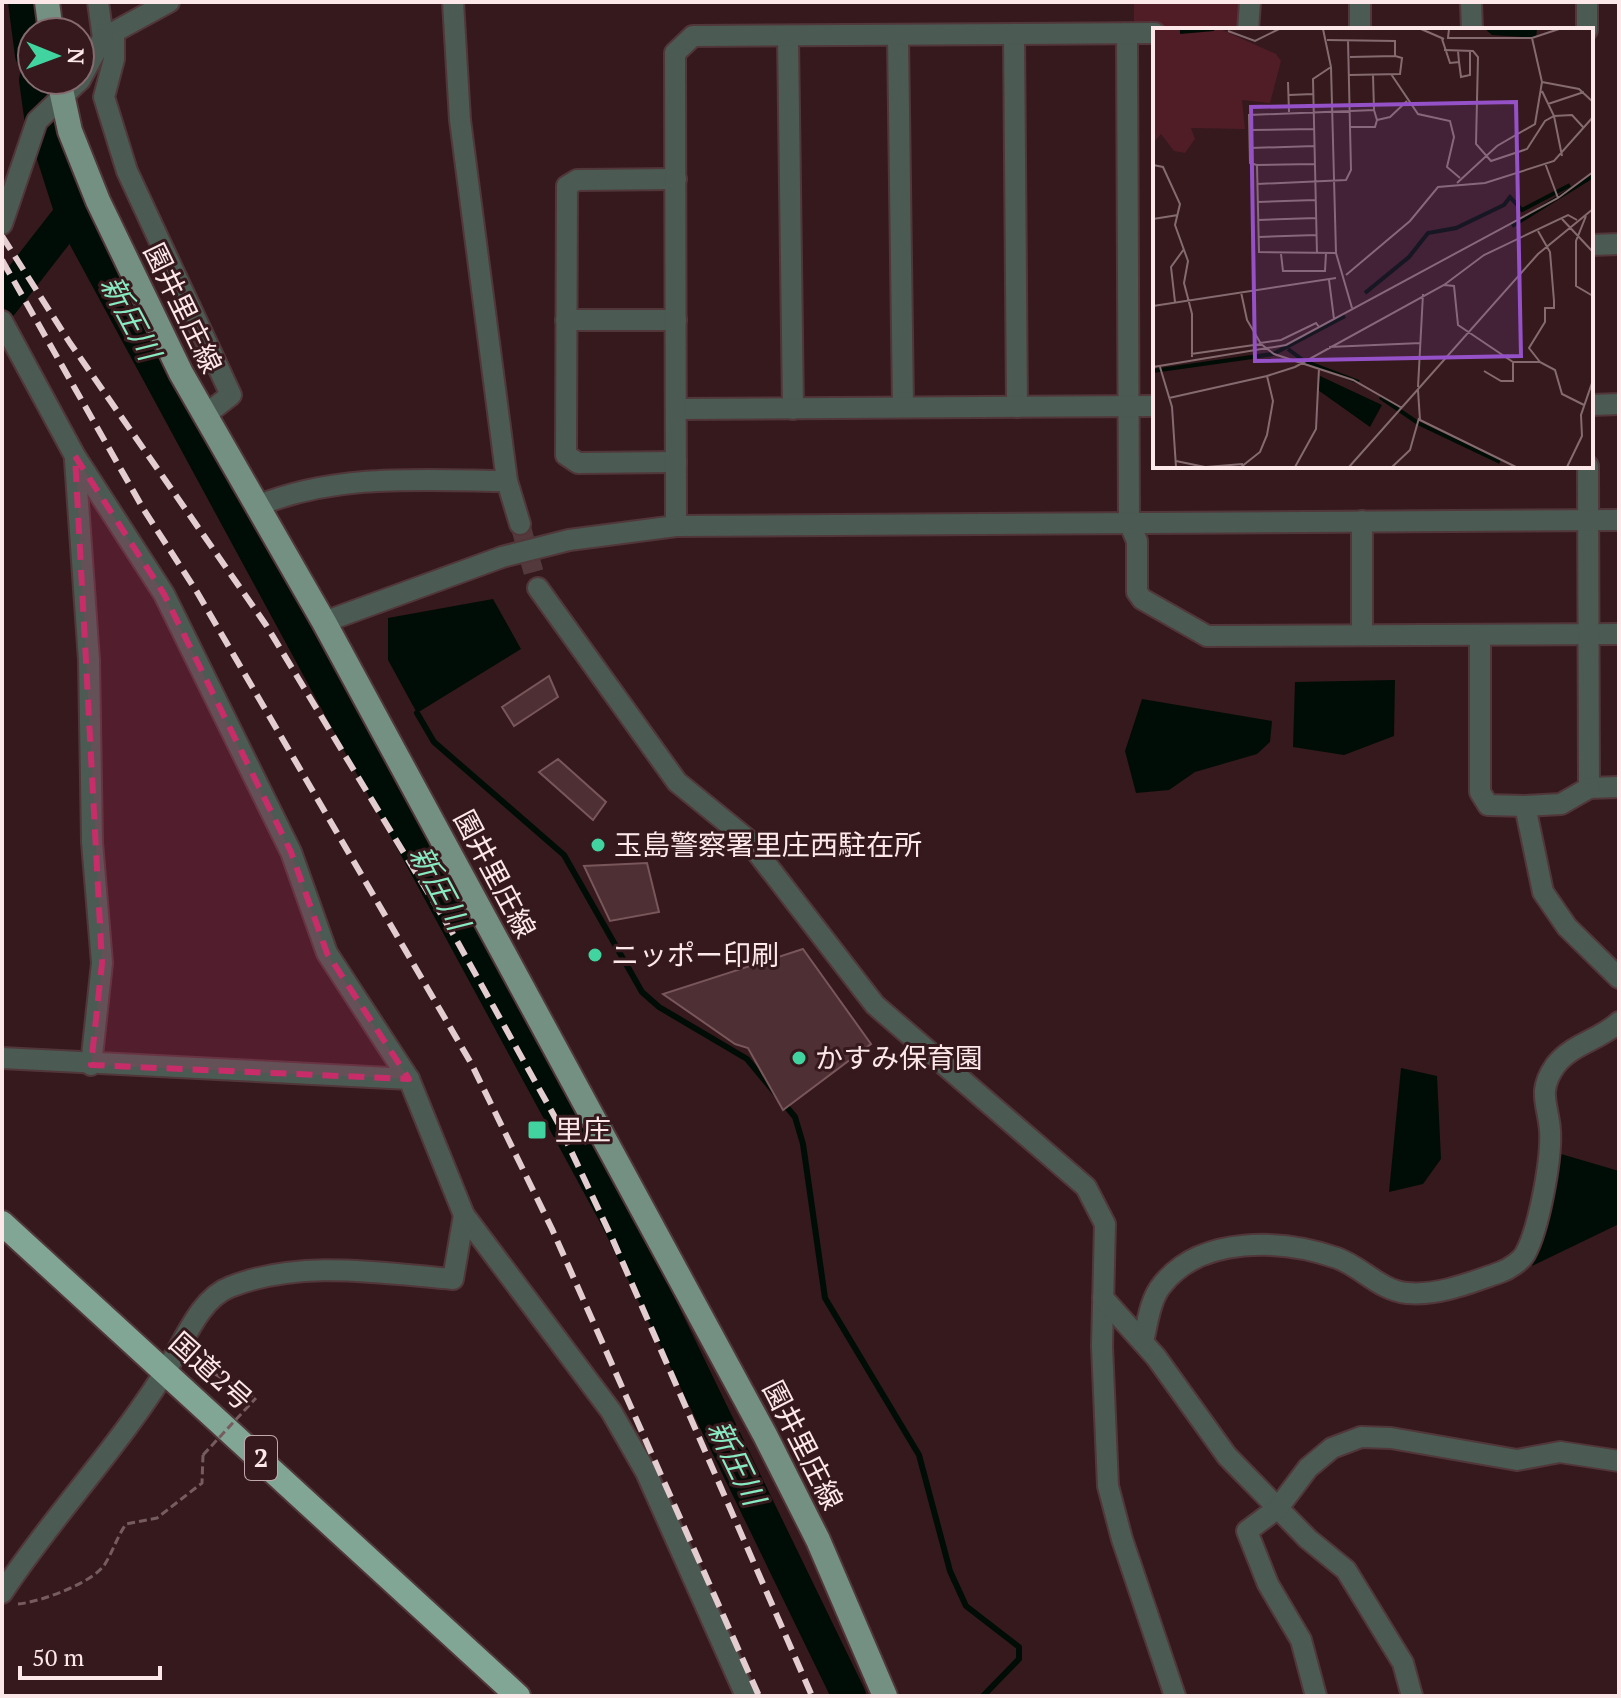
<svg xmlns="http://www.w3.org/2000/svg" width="1621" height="1698" viewBox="0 0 1621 1698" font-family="'PT Serif','Noto Sans JP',serif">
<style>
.green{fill:#501d27}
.water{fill:#000d06}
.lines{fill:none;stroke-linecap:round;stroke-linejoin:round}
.stream{stroke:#000d06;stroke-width:6}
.river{stroke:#000d06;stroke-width:34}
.building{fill:#4e2f33;stroke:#78565a;stroke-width:2}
.minor-tunnel{stroke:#53383c;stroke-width:20;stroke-dasharray:20 10;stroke-linecap:butt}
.minor-casing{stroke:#51363a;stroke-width:24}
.major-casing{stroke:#51363a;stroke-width:28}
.highway-casing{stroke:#51363a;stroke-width:28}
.path{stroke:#765c5f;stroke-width:3;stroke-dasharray:8 4;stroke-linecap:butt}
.minor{stroke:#4b5a53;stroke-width:20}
.major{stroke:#739082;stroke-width:24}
.highway{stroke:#82a695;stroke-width:24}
.rail{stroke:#e3cdd0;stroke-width:6;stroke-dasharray:16 8;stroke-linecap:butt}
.path-bridge{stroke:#765c5f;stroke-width:3;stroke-dasharray:8 4;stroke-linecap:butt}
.marked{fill:#c82d69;fill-opacity:0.2;stroke:#c82d69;stroke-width:6;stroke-dasharray:16 10;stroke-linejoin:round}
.poi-dot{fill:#41d4a1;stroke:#35191d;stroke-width:3}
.labels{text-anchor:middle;stroke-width:6;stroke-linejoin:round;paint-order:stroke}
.shield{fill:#35191d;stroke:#c0a9ac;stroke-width:2}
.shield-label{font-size:26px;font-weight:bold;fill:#fce7e9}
.street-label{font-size:28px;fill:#fce7e9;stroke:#35191d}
.poi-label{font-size:28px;fill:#fce7e9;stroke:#35191d;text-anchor:start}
.water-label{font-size:30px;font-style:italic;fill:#88eac1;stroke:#35191d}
.inset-river{fill:none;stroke:#000d06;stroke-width:4}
.inset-road{fill:none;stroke:#856b6f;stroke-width:2}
.view{fill:#9551c7;fill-opacity:0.15;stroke:#9551c7;stroke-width:4}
.inset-edge{fill:none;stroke:#fce7e9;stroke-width:4}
</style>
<rect width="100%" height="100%" fill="#35191d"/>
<!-- green -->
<path class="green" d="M 1134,2 L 1242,2 L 1242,21 L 1238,27 L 1134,26 Z"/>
<!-- water -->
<g class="water">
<path d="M 493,599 L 521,649 L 417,713 L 388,660 L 388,618 Z"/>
<path d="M 1395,680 L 1394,736 L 1344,755 L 1293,747 L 1295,682 Z"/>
<path d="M 1142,699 L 1272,721 L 1270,742 L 1257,754 L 1195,772 L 1169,790 L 1136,793 L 1125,751 Z"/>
<path d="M 1401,1068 L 1437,1076 L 1441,1159 L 1423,1184 L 1389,1192 Z"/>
<path d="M 1561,1154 L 1619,1171 L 1619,1224 L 1532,1266 Z"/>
</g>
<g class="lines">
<!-- stream -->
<path class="stream" d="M 417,713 L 434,742 L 564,855 L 642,992 L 659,1007 L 747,1059 L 795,1117 L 803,1144 L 825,1298 L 919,1455 L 950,1571 L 966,1606 L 1019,1647 L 1019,1659 L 983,1696"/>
<!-- river -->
<g class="river">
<path d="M 25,2 L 32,55"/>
<path d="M 36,80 L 41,116 L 72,213 L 618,1220 L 849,1696"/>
<path d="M 2,303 L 72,213"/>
</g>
</g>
<!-- building -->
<g class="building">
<path d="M 549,676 L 558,697 L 514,726 L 502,707 Z"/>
<path d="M 558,759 L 606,802 L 593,820 L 539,772 Z"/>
<path d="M 647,863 L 659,912 L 610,921 L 584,866 Z"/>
<path d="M 803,949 L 871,1044 L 783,1110 L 748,1048 L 735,1044 L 663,994 Z"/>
</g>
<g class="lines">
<!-- minor-tunnel -->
<path class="minor-tunnel" d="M 520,524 L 538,588"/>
<!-- minor casing -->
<g class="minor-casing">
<g id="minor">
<path d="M 98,2 L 103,38 L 169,2"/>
<path d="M 453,2 L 460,120 L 507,481 L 520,524"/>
<path d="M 1360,2 L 1360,30"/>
<path d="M 1471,2 L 1472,30"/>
<path d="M 1248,30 L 1250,2"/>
<path d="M 1587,30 L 1587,2"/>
<path d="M 114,32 L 114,59 L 104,97 L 127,171 L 231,395 L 204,416"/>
<path d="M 1127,34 L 1129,522 L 1137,541 L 1137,592 L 1142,599 L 1207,636 L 1619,634"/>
<path d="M 1014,35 L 1017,407"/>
<path d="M 788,37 L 793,409"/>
<path d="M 898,37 L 903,406"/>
<path d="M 80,80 L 103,38"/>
<path d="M 676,179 L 577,180 L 567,186 L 566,455 L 578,463 L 676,462"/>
<path d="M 2,224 L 37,121 L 80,80"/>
<path d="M 1591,245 L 1619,244"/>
<path d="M 566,320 L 676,320"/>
<path d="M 2,321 L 75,456 L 164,594 L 291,852 L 327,953 L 409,1079 L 464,1215 L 611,1411 L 646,1472 L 746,1696"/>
<path d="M 1591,405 L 1619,404"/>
<path d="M 677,409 L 1155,406"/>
<path d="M 75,460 L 89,660 L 92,842 L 102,963 L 91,1065"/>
<path d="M 1588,466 L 1589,788 L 1619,787"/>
<path d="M 257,506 C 337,473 422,480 507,481"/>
<path d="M 676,526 L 675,53 L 693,36 L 1155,33"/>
<path d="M 538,588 L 677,782 L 746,838 L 875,1005 L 1086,1187 L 1105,1224 L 1102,1346 L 1108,1486 L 1122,1539 L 1175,1696"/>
<path d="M 324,622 L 502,557 L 569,540 L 676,526 L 1619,520"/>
<path d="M 1362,635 L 1362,521"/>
<path d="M 1480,635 L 1480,792 L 1488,805 L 1525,806"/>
<path d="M 1589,788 L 1561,804 L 1525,806 L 1543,892 L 1567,927 L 1619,978"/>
<path d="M 2,1058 L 409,1079"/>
<path d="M 1103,1298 L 1156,1357 L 1227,1456 L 1308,1539 L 1346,1570 L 1403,1663 L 1412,1696"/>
<path d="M 1143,1342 C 1147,1325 1150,1299 1162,1285 C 1201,1235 1283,1239 1337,1258 C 1362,1267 1379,1290 1407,1293 C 1439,1296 1472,1282 1501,1272 C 1509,1269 1521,1261 1525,1254 C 1539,1229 1552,1158 1550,1130 C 1548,1104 1537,1092 1555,1066 C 1571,1044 1600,1040 1619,1022"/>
<path d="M 2,1593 C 54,1514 122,1444 171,1362 C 186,1337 201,1298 230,1287 C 301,1259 380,1273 453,1279 L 464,1215"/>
<path d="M 1316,1696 L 1301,1640 L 1268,1584 L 1247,1531 L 1278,1508 L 1308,1468 L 1332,1448 L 1361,1437 L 1391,1438 L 1517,1460 L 1560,1452 L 1619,1461"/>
</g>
</g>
<!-- major casing -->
<g class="major-casing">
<g id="major">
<path d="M 47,2 L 51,32"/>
<path d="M 59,80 L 70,131 L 98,201 L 181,373 L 324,622 L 765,1435 L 818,1540 L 885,1696"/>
</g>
</g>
<!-- highway casing -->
<g class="highway-casing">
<path id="highway" d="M 2,1223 L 518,1696"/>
</g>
<!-- path -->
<g class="path">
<path d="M 194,1362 L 256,1398"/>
<path d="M 18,1604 C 40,1602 93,1583 105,1564 C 113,1551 117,1537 126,1524 L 157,1518 L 202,1483 L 203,1455"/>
</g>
<!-- minor -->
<use href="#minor" class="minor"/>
<!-- major -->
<use href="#major" class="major"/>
<!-- highway -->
<use href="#highway" class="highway"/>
<!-- rail -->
<g class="rail">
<path d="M 2,236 L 70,343 L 266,625 L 456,939 L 557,1121 L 612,1238 L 812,1696"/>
<path d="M 2,260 L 144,510 L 197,592 L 471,1063 L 552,1229 L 759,1696"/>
</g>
<!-- path-bridge -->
<path class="path-bridge" d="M 203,1455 L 256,1398"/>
</g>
<!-- marked area -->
<path class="marked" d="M 75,456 L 164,594 L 291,852 L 327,953 L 409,1079 L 91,1065 L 102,963 Z"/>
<!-- markers -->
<g class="poi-dot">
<circle cx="598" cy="845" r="8"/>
<circle cx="595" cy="955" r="8"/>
<circle cx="799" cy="1058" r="8"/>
<rect x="527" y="1120" width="20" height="20" rx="4"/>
</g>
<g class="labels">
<!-- shield labels -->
<rect class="shield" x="245" y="1436" width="32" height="44" rx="6"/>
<g class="shield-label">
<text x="261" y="1467">2</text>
</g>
<!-- street labels -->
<g class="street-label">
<text transform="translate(183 308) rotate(64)" y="10">園井里庄線</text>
<text transform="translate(495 874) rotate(62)" y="10">園井里庄線</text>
<text transform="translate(211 1371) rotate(42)" y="10">国道2号</text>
<text transform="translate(803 1445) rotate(63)" y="10">園井里庄線</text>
</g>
<!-- poi labels -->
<g class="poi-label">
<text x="614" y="855">玉島警察署里庄西駐在所</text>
<text x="611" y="965">ニッポー印刷</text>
<text x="815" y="1068">かすみ保育園</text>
<text x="555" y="1140">里庄</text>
</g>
<!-- water labels -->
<g class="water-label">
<text transform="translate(130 318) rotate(62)" y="10">新圧川</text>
<text transform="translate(439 888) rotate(62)" y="10">新圧川</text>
<text transform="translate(736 1463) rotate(64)" y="10">新圧川</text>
</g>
</g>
<!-- overview -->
<g transform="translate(1153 28)">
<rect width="440" height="440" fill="#35191d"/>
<path d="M 0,1 L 67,1 L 123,26 L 128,33 L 117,75 L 89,72 L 92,101 L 38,100 L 42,111 L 32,125 L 21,123 L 8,106 L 0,115 Z" fill="#501d27"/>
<path d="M 332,1 L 384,1 L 383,10 L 339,7 ZM 167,348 L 229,377 L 217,399 L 165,362 Z" fill="#000d06"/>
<path class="inset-river" d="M 27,4 L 61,1M 359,198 L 440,148M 212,265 L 256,229 L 275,205 L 303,200 L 351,177 L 357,169 L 369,182 L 417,157M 135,321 L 151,333 L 206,354M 0,343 L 120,326 L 192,288M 227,369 L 265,395 L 347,434"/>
<path class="inset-road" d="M 170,1 L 178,39 L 183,225 L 199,280M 268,1 L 291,11M 296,1 L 295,10 L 379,10 L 406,1M 75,3 L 102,13 L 126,1M 289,11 L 297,35 L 306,34 L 305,23M 174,12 L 242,13 L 242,28 L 249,30 L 247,46 L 196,47M 291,22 L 320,23 L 325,29 L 323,116 L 338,133 L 374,121 L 392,93 L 401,88 L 419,87 L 430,99M 197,29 L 242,28M 306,34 L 308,49 L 317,47 L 317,23M 238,46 L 265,86 L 297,93 L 301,109 L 294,139 L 307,150M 135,54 L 136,84M 389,54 L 426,61 L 440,74M 389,63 L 401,88 L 409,128M 136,67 L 160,66M 395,76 L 431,64M 221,82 L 224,92 L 237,89 L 254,73M 197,99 L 222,99 L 224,92M 97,102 L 161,101M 97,120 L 162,118M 392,135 L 405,170M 0,137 L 10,139 L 27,176 L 22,197 L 35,233 L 31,255 L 39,286 L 39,329M 104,137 L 161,136M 304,155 L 344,118 L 382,96 L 389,54 L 379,10M 104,156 L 193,152 L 198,142 L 195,12M 105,174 L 162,172M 433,188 L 423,213 L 423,258 L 440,268M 0,191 L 25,187M 409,191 L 440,224M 105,192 L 163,190M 385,203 L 397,224 L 401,273 L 401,280 L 392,280 L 392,294 L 376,320 L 387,334M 106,209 L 163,207M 183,225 L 106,224 L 104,137 L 97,135 L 96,87 L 221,82 L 220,47M 128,226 L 130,243 L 172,243 L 173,225M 164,226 L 160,51 L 178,39M 193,247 L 257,193 L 285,159 L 332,155 L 401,133 L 440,89M 176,252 L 181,291M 291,257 L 301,258 L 305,297 L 360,334 L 387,334 L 402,342 L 409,366 L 431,377M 22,274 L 18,239 L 31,221M 0,278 L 183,250M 107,315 L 128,312 L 163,295 L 166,299M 108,316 L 121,326 L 200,352 L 249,380M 176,319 L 268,315M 38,326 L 108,316 L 94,292 L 88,264M 0,339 L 133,317 L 405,170 L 440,144M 7,339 L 19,379 L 23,439M 331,343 L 348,353 L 360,353 L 360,334M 265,359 L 270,266M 265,362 L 267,392 L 363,439M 16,370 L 114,348M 23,433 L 52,439M 53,439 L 90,436M 88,439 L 107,424 L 114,407 L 120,373 L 114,348 L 142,339 L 291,257 L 331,227 L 415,187 L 424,192M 142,439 L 163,401 L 166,340M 196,439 L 385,226 L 440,181M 239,439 L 257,422 L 266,390M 414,439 L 429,408 L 428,387 L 440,352"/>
<path class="view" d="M 363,74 L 368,328 L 102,333 L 98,79 Z"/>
<rect width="440" height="440" class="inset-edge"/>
</g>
<!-- border -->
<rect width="1621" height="1698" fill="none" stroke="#fce7e9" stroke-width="8"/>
<!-- north arrow -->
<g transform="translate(56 56) rotate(91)"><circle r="38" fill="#35191d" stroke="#856b6f" stroke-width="2"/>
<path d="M0-6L14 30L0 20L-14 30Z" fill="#41d4a1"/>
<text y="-12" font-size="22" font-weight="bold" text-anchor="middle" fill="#fce7e9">N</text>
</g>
<!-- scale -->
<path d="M20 1666v12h140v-12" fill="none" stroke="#fce7e9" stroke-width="4"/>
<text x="32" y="1666" font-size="24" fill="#fce7e9" stroke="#35191d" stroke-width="6" paint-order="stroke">50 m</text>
</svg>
